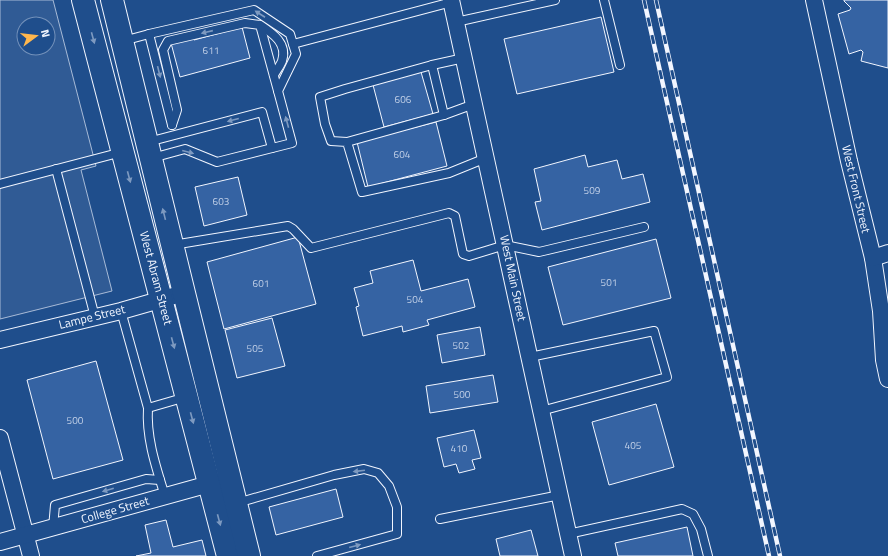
<svg xmlns="http://www.w3.org/2000/svg" width="888" height="556" viewBox="0 0 888 556" font-family="'Titillium Web',sans-serif">
<style>
.parking{fill:#305b95;stroke:#a8bbd7;fill-rule:evenodd}
.building{fill:#3563a3;stroke:#f2f6ff}
.lines{fill:none;stroke-linecap:round;stroke-linejoin:round}
.service-casing{stroke:#f2f6ff;stroke-width:10}
.minor-casing{stroke:#f2f6ff;stroke-width:18}
.secondary-casing{stroke:#f2f6ff;stroke-width:24}
.service{stroke:#1f4e8c;stroke-width:8}
.minor{stroke:#1f4e8c;stroke-width:16}
.secondary{stroke:#1f4e8c;stroke-width:22}
.rail-casing{stroke:#f2f6ff;stroke-width:4.5}
.rail{stroke:#1f4e8c;stroke-width:3;stroke-dasharray:9;stroke-linecap:butt}
.oneway{fill:#7e9ac0}
.labels{text-anchor:middle;stroke-width:3;stroke-linejoin:round;paint-order:stroke}
.number-label{font-size:10px;fill:#c3d1e8}
.street-label{font-size:12px;fill:#f2f6ff;stroke:#1f4e8c}
</style>
<rect width="100%" height="100%" fill="#1f4e8c"/>
<!-- parking -->
<path class="parking" d="M 0,0 L 53,0 L 96,166 L 81,170 L 112,291 L 0,319 ZM 24,24 L 48,24 L 48,48 L 24,48 Z"/>
<!-- building -->
<g class="building">
<path d="M 844,0 L 888,0 L 888,68 L 861,61 L 863,52 L 861,50 L 849,54 L 838,14 L 850,10 L 851,8 L 844,1 Z"/>
<path d="M 601,17 L 614,72 L 517,94 L 504,39 Z"/>
<path d="M 242,27 L 250,58 L 180,77 L 171,43 L 193,37 L 194,40 Z"/>
<path d="M 421,72 L 433,114 L 384,127 L 373,85 Z"/>
<path d="M 436,122 L 447,166 L 368,187 L 357,142 Z"/>
<path d="M 585,155 L 588,167 L 617,160 L 622,179 L 643,174 L 650,202 L 542,230 L 535,202 L 541,201 L 534,169 Z"/>
<path d="M 238,177 L 247,215 L 204,226 L 195,187 Z"/>
<path d="M 298,237 L 316,304 L 224,329 L 207,262 Z"/>
<path d="M 656,239 L 671,298 L 563,325 L 548,267 Z"/>
<path d="M 413,260 L 421,291 L 468,279 L 475,307 L 427,320 L 429,325 L 403,332 L 402,326 L 363,336 L 356,307 L 359,306 L 354,288 L 373,283 L 370,271 Z"/>
<path d="M 272,318 L 285,366 L 237,378 L 225,330 Z"/>
<path d="M 480,327 L 485,355 L 442,363 L 437,335 Z"/>
<path d="M 96,361 L 123,460 L 53,479 L 27,380 Z"/>
<path d="M 493,375 L 498,402 L 430,413 L 426,386 Z"/>
<path d="M 656,404 L 674,467 L 609,485 L 592,422 Z"/>
<path d="M 474,430 L 481,458 L 472,460 L 475,469 L 459,473 L 456,464 L 444,467 L 437,438 Z"/>
<path d="M 336,489 L 343,517 L 276,535 L 269,507 Z"/>
<path d="M 166,520 L 173,547 L 202,540 L 206,556 L 136,556 L 151,553 L 145,525 Z"/>
<path d="M 687,527 L 693,556 L 618,556 L 615,543 Z"/>
<path d="M 531,530 L 538,556 L 500,556 L 496,539 Z"/>
</g>
<g class="lines">
<!-- service casing -->
<g class="service-casing">
<g id="service">
<path d="M 604,0 L 620,65"/>
<path d="M 456,22 L 555,0"/>
<path d="M 260,25 C 272,33 288,43 282,61 C 280,66 276,71 274,75"/>
<path d="M 149,34 L 172,125"/>
<path d="M 123,41 L 149,34 L 254,10 L 290,34 L 296,54 L 278,91 L 292,143 L 217,162 L 185,149 L 152,158"/>
<path d="M 293,44 L 452,2"/>
<path d="M 432,65 L 345,89 L 320,97 L 325,124 L 331,141 L 347,142 L 362,192 L 449,173 L 486,158"/>
<path d="M 444,115 L 432,65 L 464,58"/>
<path d="M 172,125 L 177,110 L 163,50 L 168,41 L 245,23 L 260,25 L 278,91"/>
<path d="M 148,142 L 262,112 L 272,148"/>
<path d="M 347,142 L 444,115 L 474,104"/>
<path d="M 56,169 L 95,317"/>
<path d="M 0,184 L 122,152"/>
<path d="M 173,245 L 288,226 L 293,229 L 311,248 L 449,213 L 455,216 L 463,254 L 469,256 L 505,245 L 539,252 L 644,227"/>
<path d="M 121,311 L 148,408"/>
<path d="M 530,357 L 654,331 L 667,377 L 541,411"/>
<path d="M 165,496 C 156,467 146,438 148,408 L 186,397"/>
<path d="M 237,503 L 334,475 L 364,469 L 378,473 L 389,486 L 397,507 L 397,534 L 317,556"/>
<path d="M 440,519 L 560,495"/>
<path d="M 53,528 L 55,505 L 146,479 L 160,480"/>
<path d="M 568,534 L 682,509 L 693,514 L 701,529 L 708,556"/>
</g>
</g>
<!-- minor casing -->
<g class="minor-casing">
<g id="minor">
<path d="M 451,0 L 573,556"/>
<path d="M 814,0 L 849,161 L 873,258 L 881,311 L 884,360 L 888,379"/>
<path d="M 873,258 L 888,253"/>
<path d="M 0,340 L 121,311 L 184,293"/>
<path d="M 0,438 L 31,556"/>
<path d="M 0,542 L 220,481"/>
</g>
</g>
<!-- secondary casing -->
<g class="secondary-casing">
<g id="secondary">
<path d="M 83,0 L 228,556"/>
<path d="M 112,0 L 184,293 L 249,556"/>
</g>
</g>
<!-- service -->
<use href="#service" class="service"/>
<!-- minor -->
<use href="#minor" class="minor"/>
<!-- secondary -->
<use href="#secondary" class="secondary"/>
<!-- rail casing -->
<g class="rail-casing">
<g id="rail">
<path d="M 644,0 L 769,556"/>
<path d="M 656,0 L 780,556"/>
</g>
</g>
<!-- rail -->
<use href="#rail" class="rail"/>
</g>
<!-- one-way arrows -->
<defs><path id="oneway-solid" d="M-6-.8H1V-3.2L6.5 0L1 3.2V.8H-6Z"/></defs>
<g class="oneway">
<use href="#oneway-solid" transform="translate(260 14) rotate(-147)"/>
<use href="#oneway-solid" transform="translate(207 32) rotate(167)"/>
<use href="#oneway-solid" transform="translate(93 38) rotate(75)"/>
<use href="#oneway-solid" transform="translate(159 72) rotate(76)"/>
<use href="#oneway-solid" transform="translate(233 120) rotate(165)"/>
<use href="#oneway-solid" transform="translate(287 122) rotate(-105)"/>
<use href="#oneway-solid" transform="translate(188 152) rotate(15)"/>
<use href="#oneway-solid" transform="translate(129 177) rotate(75)"/>
<use href="#oneway-solid" transform="translate(164 214) rotate(-104)"/>
<use href="#oneway-solid" transform="translate(173 343) rotate(75)"/>
<use href="#oneway-solid" transform="translate(192 418) rotate(75)"/>
<use href="#oneway-solid" transform="translate(359 471) rotate(173)"/>
<use href="#oneway-solid" transform="translate(108 490) rotate(164)"/>
<use href="#oneway-solid" transform="translate(219 520) rotate(75)"/>
<use href="#oneway-solid" transform="translate(355 546) rotate(-15)"/>
</g>
<g class="labels">
<!-- number labels -->
<g class="number-label">
<text x="211" y="54">611</text>
<text x="403" y="103">606</text>
<text x="402" y="158">604</text>
<text x="592" y="194">509</text>
<text x="221" y="205">603</text>
<text x="609" y="286">501</text>
<text x="261" y="287">601</text>
<text x="415" y="303">504</text>
<text x="461" y="349">502</text>
<text x="255" y="352">505</text>
<text x="462" y="398">500</text>
<text x="75" y="424">500</text>
<text x="633" y="449">405</text>
<text x="459" y="452">410</text>
</g>
<!-- street labels -->
<g class="street-label">
<text transform="translate(856 189) rotate(77)" y="4">West Front Street</text>
<text transform="translate(156 278) rotate(75)" y="4">West Abram Street</text>
<text transform="translate(513 278) rotate(78)" y="4">West Main Street</text>
<text transform="translate(92 317) rotate(-14)" y="4">Lampe Street</text>
<text transform="translate(115 510) rotate(-16)" y="4">College Street</text>
</g>
</g>
<!-- north arrow -->
<g transform="translate(36 36) rotate(75)"><circle r="19" fill="#1f4e8c" stroke="#7391ba"/>
<path d="M0-3L7 15L0 10L-7 15Z" fill="#ffb74d"/>
<text y="-6" font-size="11" font-weight="bold" text-anchor="middle" fill="#f2f6ff">N</text>
</g>
</svg>
